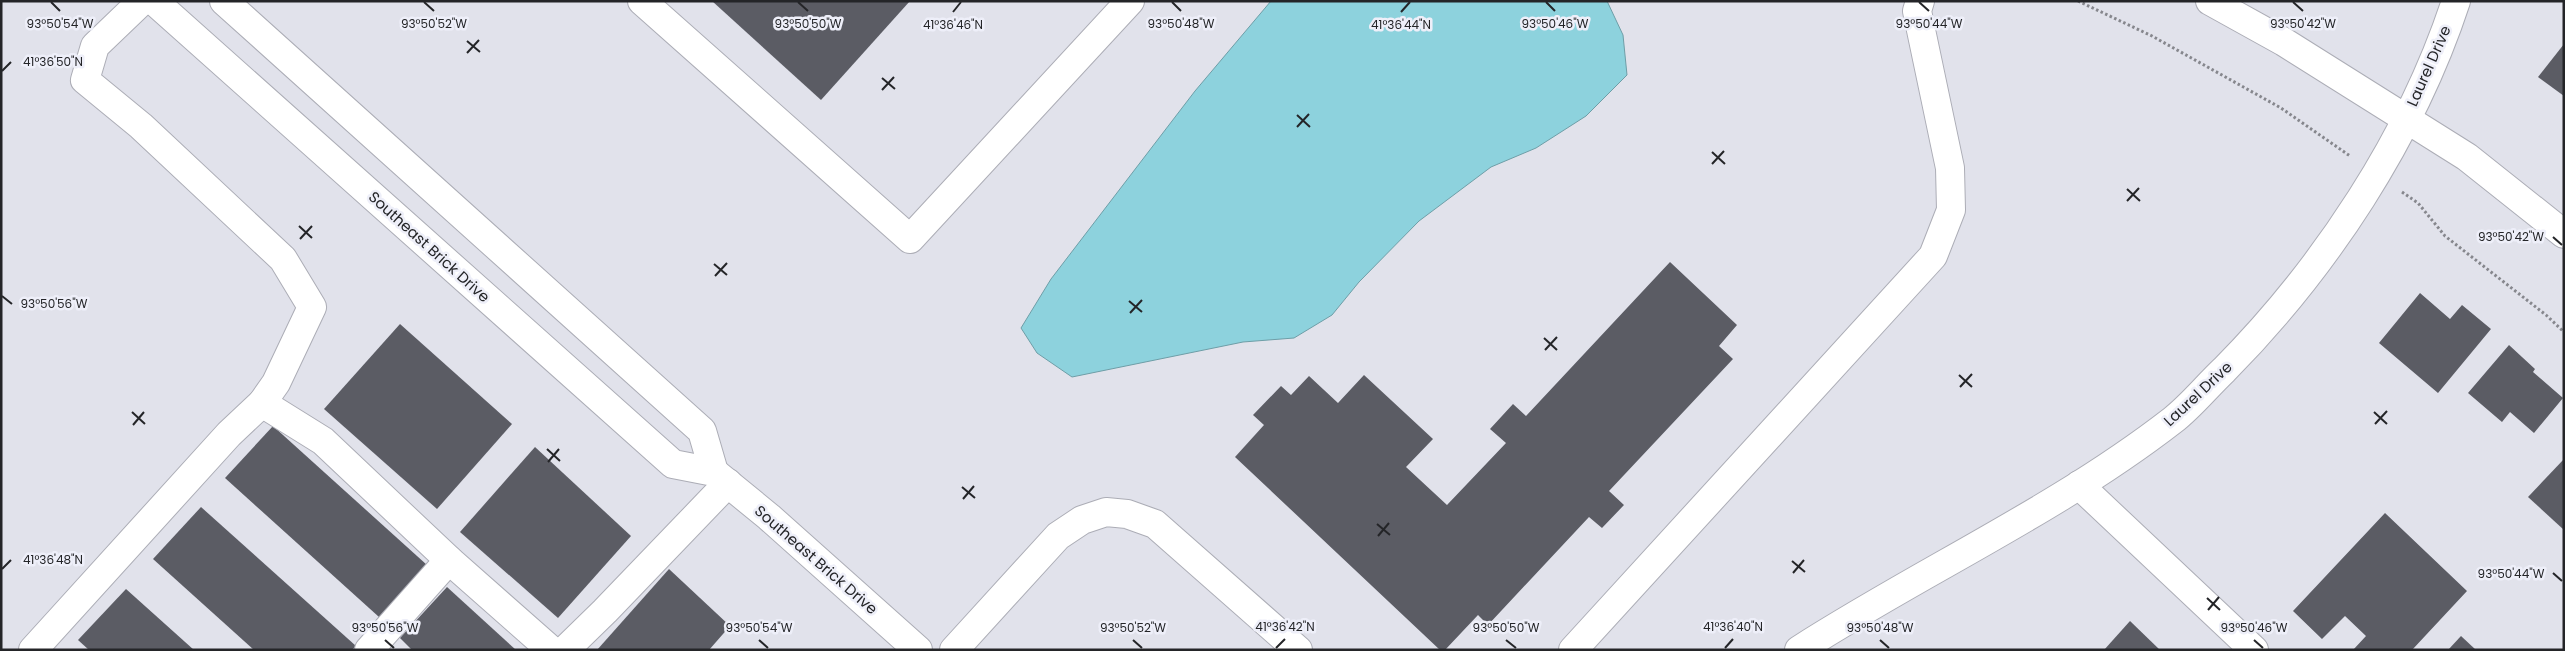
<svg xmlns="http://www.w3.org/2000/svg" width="2565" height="651" viewBox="0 0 2565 651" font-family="Poppins,sans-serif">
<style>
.water{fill:#8dd2dd;stroke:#6e9ea7}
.building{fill:#5b5c64}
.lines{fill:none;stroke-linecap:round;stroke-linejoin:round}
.minor-casing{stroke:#acadb6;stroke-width:30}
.path{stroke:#86878d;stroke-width:3;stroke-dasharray:2.5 2.5;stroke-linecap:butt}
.minor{stroke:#fff;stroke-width:28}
.ticks{fill:none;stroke:#242528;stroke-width:2}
.labels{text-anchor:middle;stroke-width:5;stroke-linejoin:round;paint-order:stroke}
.street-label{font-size:15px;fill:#242528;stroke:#eeeff9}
.ticks-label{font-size:12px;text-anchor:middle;fill:#242528;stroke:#eeeff9;stroke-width:5;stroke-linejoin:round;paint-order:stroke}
</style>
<rect width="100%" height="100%" fill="#e1e2eb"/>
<!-- water -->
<path class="water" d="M 1271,1 L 1607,1 L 1623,35 L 1627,75 L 1586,116 L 1536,148 L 1491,167 L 1419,221 L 1359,282 L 1332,315 L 1294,338 L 1243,342 L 1072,377 L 1037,353 L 1021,328 L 1051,279 L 1195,91 Z"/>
<!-- building -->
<g class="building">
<path d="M 712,1 L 910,1 L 821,100 Z"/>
<path d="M 2564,44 L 2564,96 L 2538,77 Z"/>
<path d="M 1670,262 L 1737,325 L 1719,346 L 1733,359 L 1609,491 L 1624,505 L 1602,528 L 1589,517 L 1488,625 L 1478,615 L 1445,650 L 1440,650 L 1235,457 L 1264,425 L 1253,415 L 1281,386 L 1291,395 L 1309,376 L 1338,403 L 1364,375 L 1433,439 L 1406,467 L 1447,505 L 1506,443 L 1490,429 L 1513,404 L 1526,416 Z"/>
<path d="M 2420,293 L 2450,319 L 2462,305 L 2491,329 L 2438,393 L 2379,343 Z"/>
<path d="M 400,324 L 512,424 L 437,509 L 324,409 Z"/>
<path d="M 2509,345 L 2535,369 L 2533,372 L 2563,398 L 2534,433 L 2510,412 L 2502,422 L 2468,393 Z"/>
<path d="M 273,426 L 427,565 L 379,617 L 225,478 Z"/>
<path d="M 535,447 L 631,536 L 558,618 L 460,532 Z"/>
<path d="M 2564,459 L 2564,530 L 2528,497 Z"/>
<path d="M 201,507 L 356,646 L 352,650 L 254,650 L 153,559 Z"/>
<path d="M 2385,513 L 2467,591 L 2412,650 L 2353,650 L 2366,636 L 2345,616 L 2322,639 L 2293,611 Z"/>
<path d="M 669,569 L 730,626 L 709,650 L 597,650 Z"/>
<path d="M 447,587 L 516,650 L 412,650 L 400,638 Z"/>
<path d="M 126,589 L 194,650 L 89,650 L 78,640 Z"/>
<path d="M 2130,621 L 2160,650 L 2104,650 Z"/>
<path d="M 2461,636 L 2476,650 L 2448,650 Z"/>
</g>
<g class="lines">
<!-- minor casing -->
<g class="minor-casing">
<g id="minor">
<path d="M 142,1 L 95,46 L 85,80 L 141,126 L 283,259 L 312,307 L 276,383 L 262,403 L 323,441 L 449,560 L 551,650"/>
<path d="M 154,1 L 673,464 L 714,472 L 769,517 L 918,650"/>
<path d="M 224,1 L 702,431 L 714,472"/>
<path d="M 642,1 L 910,239 L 1130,1"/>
<path d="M 2210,1 L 2284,42 L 2467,157 L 2564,234"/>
<path d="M 2079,485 L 2254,650"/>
<path d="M 33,650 L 229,434 L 262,403"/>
<path d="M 369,650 L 449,560"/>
<path d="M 565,650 L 605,611 L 728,483"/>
<path d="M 954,650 L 1058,536 L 1082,520 L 1106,512 L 1127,514 L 1155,524 L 1298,650"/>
<path d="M 1573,650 L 1933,256 L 1951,210 L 1950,168 L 1917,11 L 1920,1"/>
<path d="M 1799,650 C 1922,571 2057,510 2173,420 C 2191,406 2207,386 2224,370 C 2325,268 2411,138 2456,1"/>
</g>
</g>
<!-- path -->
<g class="path">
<path d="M 2078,1 L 2152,36 L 2281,108 L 2350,156"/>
<path d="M 2402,192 L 2418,203 L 2445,236 L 2546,315 L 2564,332"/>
</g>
<!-- minor -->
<use href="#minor" class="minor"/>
</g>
<!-- ticks -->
<path class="ticks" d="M 51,2 L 60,11M 424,2 L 434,11M 798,2 L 808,11M 1172,2 L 1181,11M 1546,2 L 1555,11M 1919,2 L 1929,11M 2293,2 L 2303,11M 953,12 L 961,2M 1401,12 L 1410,2M 467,41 L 480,52M 467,53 L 479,40M 2,71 L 11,62M 882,78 L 895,89M 882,90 L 894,77M 1297,115 L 1310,127M 1297,127 L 1309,114M 1712,152 L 1725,164M 1712,164 L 1724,151M 2127,189 L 2140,201M 2127,201 L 2139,188M 299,226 L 312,238M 2553,237 L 2562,245M 300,239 L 312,226M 714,264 L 727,275M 715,276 L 727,263M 2,296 L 12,304M 1129,301 L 1142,312M 1130,313 L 1142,300M 1544,338 L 1557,350M 1545,350 L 1557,337M 1959,375 L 1972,387M 1960,387 L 1972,374M 132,412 L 145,424M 2374,412 L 2387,424M 2375,424 L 2387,411M 133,425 L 144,412M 547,449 L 560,461M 548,462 L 559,449M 962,487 L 975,498M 963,499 L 974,486M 1377,524 L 1390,535M 1378,536 L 1389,523M 1792,561 L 1805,572M 2,569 L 11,560M 1793,573 L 1804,560M 2553,573 L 2562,581M 2207,598 L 2220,610M 2208,610 L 2219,597M 385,640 L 394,648M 759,640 L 768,648M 1133,640 L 1142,648M 1506,640 L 1516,648M 1880,640 L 1889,648M 2254,640 L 2263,648M 1276,648 L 1285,639M 1725,648 L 1733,639"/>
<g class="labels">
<!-- street labels -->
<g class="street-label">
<text transform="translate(2429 66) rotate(-66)" y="5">Laurel Drive</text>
<text transform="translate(429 247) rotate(42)" y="5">Southeast Brick Drive</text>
<text transform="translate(2198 394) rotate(-43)" y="5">Laurel Drive</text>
<text transform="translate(816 560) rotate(41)" y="5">Southeast Brick Drive</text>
</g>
</g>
<g class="ticks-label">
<text x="60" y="28">93°50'54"W</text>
<text x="434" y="28">93°50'52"W</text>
<text x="808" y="28">93°50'50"W</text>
<text x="1181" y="28">93°50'48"W</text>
<text x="1555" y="28">93°50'46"W</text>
<text x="1929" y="28">93°50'44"W</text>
<text x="2303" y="28">93°50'42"W</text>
<text x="953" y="29">41°36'46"N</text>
<text x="1401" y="29">41°36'44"N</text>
<text x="53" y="66">41°36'50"N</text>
<text x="2511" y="241">93°50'42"W</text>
<text x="54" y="308">93°50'56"W</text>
<text x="53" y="564">41°36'48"N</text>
<text x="2511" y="578">93°50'44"W</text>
<text x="1285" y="631">41°36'42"N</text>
<text x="1733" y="631">41°36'40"N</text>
<text x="385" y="632">93°50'56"W</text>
<text x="759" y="632">93°50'54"W</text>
<text x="1133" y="632">93°50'52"W</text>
<text x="1506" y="632">93°50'50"W</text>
<text x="1880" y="632">93°50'48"W</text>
<text x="2254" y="632">93°50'46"W</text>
</g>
<!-- border -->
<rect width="2565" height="651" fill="none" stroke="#242528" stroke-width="5"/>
</svg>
